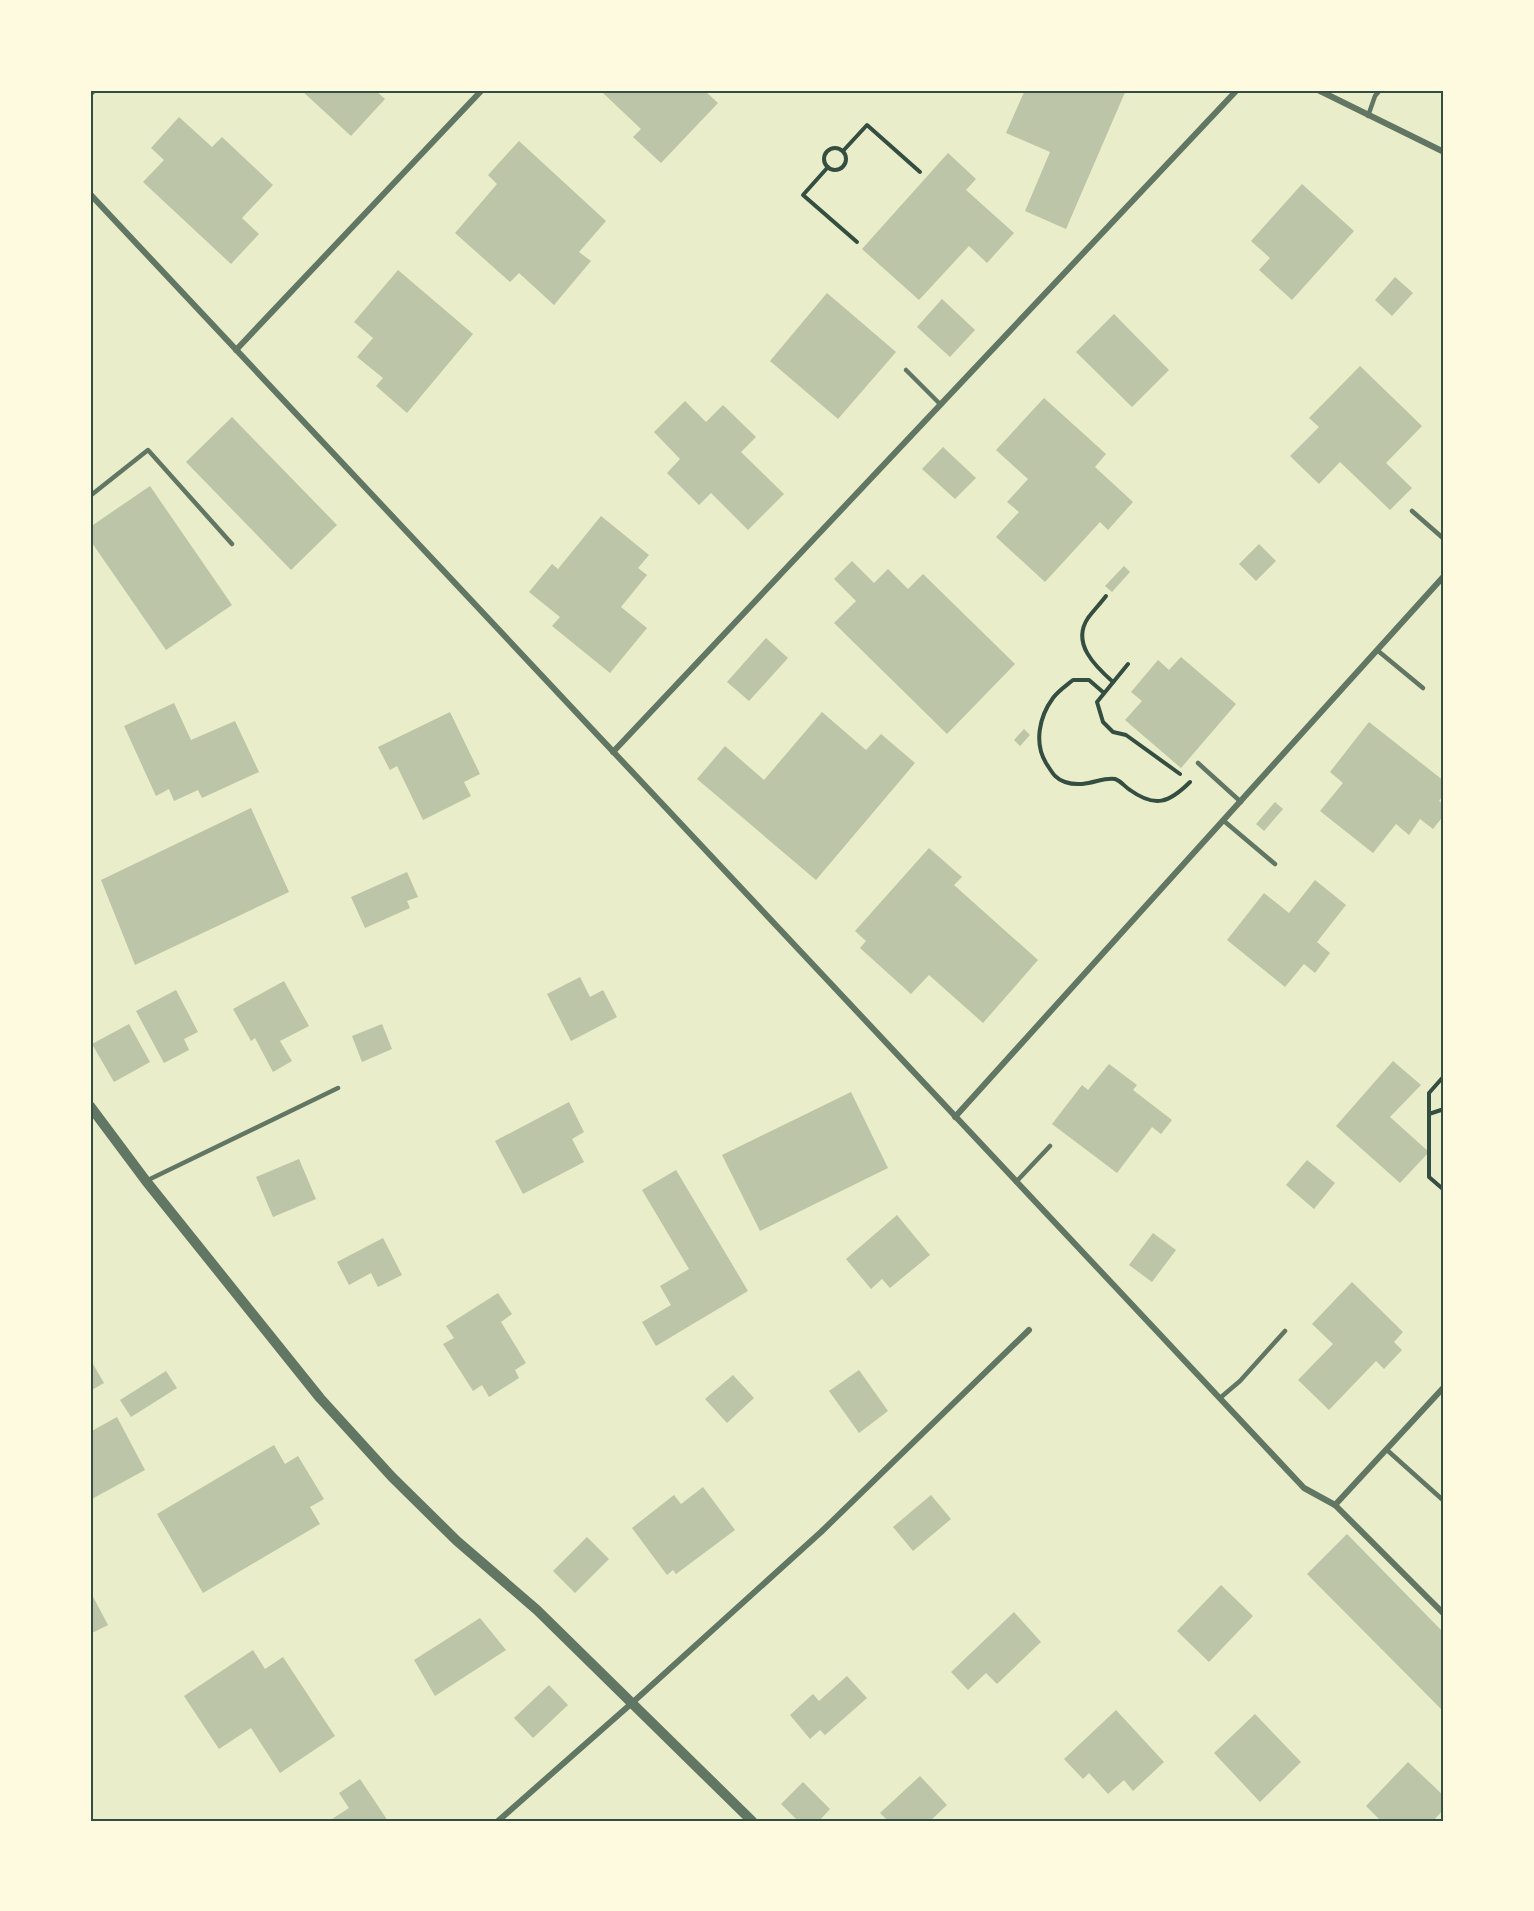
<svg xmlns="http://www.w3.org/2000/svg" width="1534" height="1911" viewBox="0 0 1534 1911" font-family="Barlow,sans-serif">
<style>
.building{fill:#bcc5a7}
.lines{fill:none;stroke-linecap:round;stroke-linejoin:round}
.path{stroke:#344e41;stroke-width:4}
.service{stroke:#617663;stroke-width:4.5}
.minor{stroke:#617663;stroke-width:6}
.tertiary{stroke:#617663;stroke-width:10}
.neatline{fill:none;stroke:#344e41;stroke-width:2}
</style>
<rect width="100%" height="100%" fill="#e9edc9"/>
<!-- building -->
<g class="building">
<path d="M 301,90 L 375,90 L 385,99 L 351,136 Z"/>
<path d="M 607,90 L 704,90 L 718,103 L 661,163 L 633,137 L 641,129 L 603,93 Z"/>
<path d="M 1025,90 L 1126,90 L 1066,229 L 1025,211 L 1050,152 L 1006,133 Z"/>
<path d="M 179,117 L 212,147 L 222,137 L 273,185 L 242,218 L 259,234 L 231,264 L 143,182 L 164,160 L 151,148 Z"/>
<path d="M 519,141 L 606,221 L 579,252 L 591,261 L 554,305 L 519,273 L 510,282 L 455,233 L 497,184 L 488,175 Z"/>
<path d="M 948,153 L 976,179 L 966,190 L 1014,233 L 987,263 L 969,246 L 919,300 L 862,249 Z"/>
<path d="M 1302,184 L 1354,231 L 1292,300 L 1259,270 L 1270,258 L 1251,241 Z"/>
<path d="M 398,270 L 473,334 L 407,413 L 376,386 L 383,378 L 357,357 L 373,338 L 354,322 Z"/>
<path d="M 1395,277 L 1413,293 L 1392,316 L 1375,300 Z"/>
<path d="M 827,293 L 896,352 L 838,419 L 770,361 Z"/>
<path d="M 942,299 L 975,330 L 950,357 L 917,327 Z"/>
<path d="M 1114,314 L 1169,370 L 1132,407 L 1076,352 Z"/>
<path d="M 1360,366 L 1422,426 L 1386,463 L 1412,488 L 1390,510 L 1340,462 L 1319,484 L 1290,456 L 1319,427 L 1309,418 Z"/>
<path d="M 1044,398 L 1106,454 L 1095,467 L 1133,502 L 1108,530 L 1100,522 L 1045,582 L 996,537 L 1019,512 L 1007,502 L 1028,479 L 996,450 Z"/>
<path d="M 685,401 L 706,422 L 723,405 L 756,437 L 741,452 L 784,494 L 748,530 L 711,493 L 699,505 L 667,473 L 680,459 L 654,432 Z"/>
<path d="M 232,417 L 337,525 L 291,570 L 186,462 Z"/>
<path d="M 943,447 L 976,478 L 955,499 L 922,469 Z"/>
<path d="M 150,486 L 232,605 L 166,650 L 90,540 L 90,527 Z"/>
<path d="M 601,516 L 649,555 L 638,568 L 647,575 L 621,607 L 647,628 L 610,673 L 552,626 L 560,617 L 529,592 L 552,564 L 558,569 Z"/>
<path d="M 1259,544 L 1276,561 L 1256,581 L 1239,564 Z"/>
<path d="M 852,561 L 874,583 L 888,569 L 908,589 L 923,574 L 1015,664 L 947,734 L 834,623 L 856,601 L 834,579 Z"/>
<path d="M 1124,566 L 1130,572 L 1112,592 L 1105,586 Z"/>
<path d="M 766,638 L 788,658 L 749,701 L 727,682 Z"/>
<path d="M 1181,657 L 1236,704 L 1181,768 L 1125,720 L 1142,701 L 1131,692 L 1158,660 L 1169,670 Z"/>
<path d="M 174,703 L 191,740 L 235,721 L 259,772 L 202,798 L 198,790 L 174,801 L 169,789 L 156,796 L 124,726 Z"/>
<path d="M 450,712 L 480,774 L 464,782 L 471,796 L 423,820 L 397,766 L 390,770 L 378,747 Z"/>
<path d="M 822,712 L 866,750 L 881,734 L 915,763 L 816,880 L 697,779 L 725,746 L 764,780 Z"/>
<path d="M 1369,722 L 1444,781 L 1444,794 L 1439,801 L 1444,805 L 1444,815 L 1433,829 L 1420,819 L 1409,835 L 1396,824 L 1373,853 L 1320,811 L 1343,783 L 1330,772 Z"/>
<path d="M 1024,729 L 1030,735 L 1020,746 L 1014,740 Z"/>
<path d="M 1275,802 L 1283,809 L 1264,831 L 1256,824 Z"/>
<path d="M 251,808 L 289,892 L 135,965 L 101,880 Z"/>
<path d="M 929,848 L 962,877 L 954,885 L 1038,960 L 983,1023 L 929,975 L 911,994 L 860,948 L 866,941 L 855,931 Z"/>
<path d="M 407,872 L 418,897 L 407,901 L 410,908 L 365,928 L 351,897 Z"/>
<path d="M 1315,880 L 1346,905 L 1317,942 L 1330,953 L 1315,973 L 1304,964 L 1285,987 L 1227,940 L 1264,893 L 1289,913 Z"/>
<path d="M 580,977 L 590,997 L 603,990 L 617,1017 L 571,1041 L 547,994 Z"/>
<path d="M 284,981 L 309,1026 L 280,1041 L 292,1061 L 273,1072 L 255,1038 L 251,1041 L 233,1009 Z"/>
<path d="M 176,990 L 198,1032 L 184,1039 L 189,1050 L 164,1063 L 136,1011 Z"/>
<path d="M 129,1024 L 150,1062 L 114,1082 L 92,1044 Z"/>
<path d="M 382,1024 L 392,1049 L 362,1062 L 352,1036 Z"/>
<path d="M 1393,1061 L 1421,1085 L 1390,1117 L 1429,1152 L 1400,1183 L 1336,1126 Z"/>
<path d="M 1109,1064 L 1137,1085 L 1133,1090 L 1172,1120 L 1161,1134 L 1152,1127 L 1117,1173 L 1052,1124 L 1082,1085 L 1088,1090 Z"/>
<path d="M 851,1092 L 888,1168 L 760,1231 L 722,1155 Z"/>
<path d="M 569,1102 L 584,1132 L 572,1139 L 584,1162 L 523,1194 L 495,1141 Z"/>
<path d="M 299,1159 L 316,1199 L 273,1217 L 256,1177 Z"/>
<path d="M 1307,1160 L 1335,1183 L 1314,1209 L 1286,1185 Z"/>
<path d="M 676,1170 L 748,1291 L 656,1346 L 642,1322 L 671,1305 L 660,1286 L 689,1269 L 642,1190 Z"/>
<path d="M 897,1215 L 930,1255 L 890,1288 L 882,1279 L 871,1289 L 846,1259 Z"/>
<path d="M 1153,1233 L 1176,1250 L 1152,1282 L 1129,1265 Z"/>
<path d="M 383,1238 L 402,1275 L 378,1287 L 371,1273 L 349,1285 L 337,1262 Z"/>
<path d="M 1352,1282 L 1403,1332 L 1394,1342 L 1402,1350 L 1384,1369 L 1376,1361 L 1329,1410 L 1298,1380 L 1333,1344 L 1312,1324 Z"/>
<path d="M 498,1293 L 512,1314 L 501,1322 L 526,1363 L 515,1370 L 519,1378 L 489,1397 L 482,1385 L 473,1391 L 443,1344 L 454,1338 L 446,1326 Z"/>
<path d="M 90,1359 L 104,1383 L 90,1391 Z"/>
<path d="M 859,1370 L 888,1411 L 859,1433 L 829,1391 Z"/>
<path d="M 166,1371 L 177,1388 L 131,1417 L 120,1400 Z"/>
<path d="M 733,1375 L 754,1398 L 727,1423 L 705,1399 Z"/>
<path d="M 117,1417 L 145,1470 L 90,1500 L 90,1432 Z"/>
<path d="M 274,1445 L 285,1464 L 298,1456 L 324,1499 L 310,1507 L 320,1524 L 203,1593 L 157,1514 Z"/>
<path d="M 703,1487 L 735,1530 L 676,1574 L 673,1570 L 667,1575 L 632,1528 L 674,1495 L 681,1504 Z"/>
<path d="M 931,1495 L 951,1519 L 913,1551 L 893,1527 Z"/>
<path d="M 1347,1534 L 1444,1633 L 1444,1712 L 1307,1574 Z"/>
<path d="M 587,1537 L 609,1559 L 575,1593 L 553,1571 Z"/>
<path d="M 1221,1585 L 1253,1616 L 1209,1662 L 1177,1631 Z"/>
<path d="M 90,1591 L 108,1625 L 90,1634 Z"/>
<path d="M 1014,1612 L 1041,1642 L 997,1684 L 986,1673 L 968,1690 L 951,1672 Z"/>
<path d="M 480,1618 L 506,1650 L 435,1696 L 414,1660 Z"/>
<path d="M 253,1650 L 265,1669 L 283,1657 L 335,1736 L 280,1773 L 251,1728 L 219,1749 L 184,1696 Z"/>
<path d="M 847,1676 L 867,1698 L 825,1735 L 820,1730 L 810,1739 L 790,1715 L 813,1694 L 819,1701 Z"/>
<path d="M 549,1685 L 568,1705 L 533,1738 L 514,1718 Z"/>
<path d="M 1116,1710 L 1164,1762 L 1133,1791 L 1124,1780 L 1108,1794 L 1089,1773 L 1083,1779 L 1064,1759 Z"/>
<path d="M 1255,1714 L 1301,1762 L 1260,1802 L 1214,1753 Z"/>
<path d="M 1408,1762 L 1444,1796 L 1444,1809 L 1433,1821 L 1381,1821 L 1366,1806 Z"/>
<path d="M 920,1776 L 947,1805 L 930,1821 L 888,1821 L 880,1813 Z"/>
<path d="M 360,1779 L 388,1821 L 329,1821 L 349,1808 L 339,1793 Z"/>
<path d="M 803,1782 L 830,1809 L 819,1821 L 798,1821 L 781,1804 Z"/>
</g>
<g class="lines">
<!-- path -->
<g class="path">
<circle cx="835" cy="159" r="11"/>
<path d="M 843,151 L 867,125 L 920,172"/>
<path d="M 828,167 L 803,195 L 857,242"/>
<path d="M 1106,596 C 1100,604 1093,611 1088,618 C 1071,643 1095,666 1113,682"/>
<path d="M 1128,664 L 1097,702 L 1103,722 L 1113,732 L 1126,735 L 1180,774"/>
<path d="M 1104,693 L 1089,680 L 1073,680 C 1067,685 1058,691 1053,698 C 1039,717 1034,743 1046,763 C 1052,772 1055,779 1065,782 C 1086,789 1102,776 1115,779 C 1121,781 1125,787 1130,790 C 1155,808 1169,803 1190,782"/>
<path d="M 1444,1076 L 1429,1093 L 1429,1177 L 1444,1190"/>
<path d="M 1429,1114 L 1444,1109"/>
</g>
<!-- service -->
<g class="service">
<path d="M 90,95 L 95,90"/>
<path d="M 1368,116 L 1375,96 L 1380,90"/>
<path d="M 906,370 L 941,405"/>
<path d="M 90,496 L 148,450 L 232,544"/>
<path d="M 1412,511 L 1444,539"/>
<path d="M 1377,650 L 1423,688"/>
<path d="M 1198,763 L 1241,802"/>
<path d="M 1224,821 L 1275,864"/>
<path d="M 146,1181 L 338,1088"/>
<path d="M 1016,1182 L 1050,1146"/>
<path d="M 1220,1398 L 1240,1381 L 1285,1331"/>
<path d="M 1387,1450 L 1444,1501"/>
</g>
<!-- minor -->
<g class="minor">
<path d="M 1318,90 L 1444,152"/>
<path d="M 90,194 L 1304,1488 L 1335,1505 L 1444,1614"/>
<path d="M 236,350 L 482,90"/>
<path d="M 613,752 L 1237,90"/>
<path d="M 955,1117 L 1444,576"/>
<path d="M 1335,1505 L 1444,1387"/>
<path d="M 498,1821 L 632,1703 L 821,1532 L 1029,1330"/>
</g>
<!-- tertiary -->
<path class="tertiary" d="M 90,1106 L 146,1181 L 320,1398 L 392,1477 L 457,1541 L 537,1610 L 752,1821"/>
</g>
<!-- border -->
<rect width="1534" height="1911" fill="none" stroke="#fefae0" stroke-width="183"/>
<rect x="92" y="92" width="1350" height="1728" class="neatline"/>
</svg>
